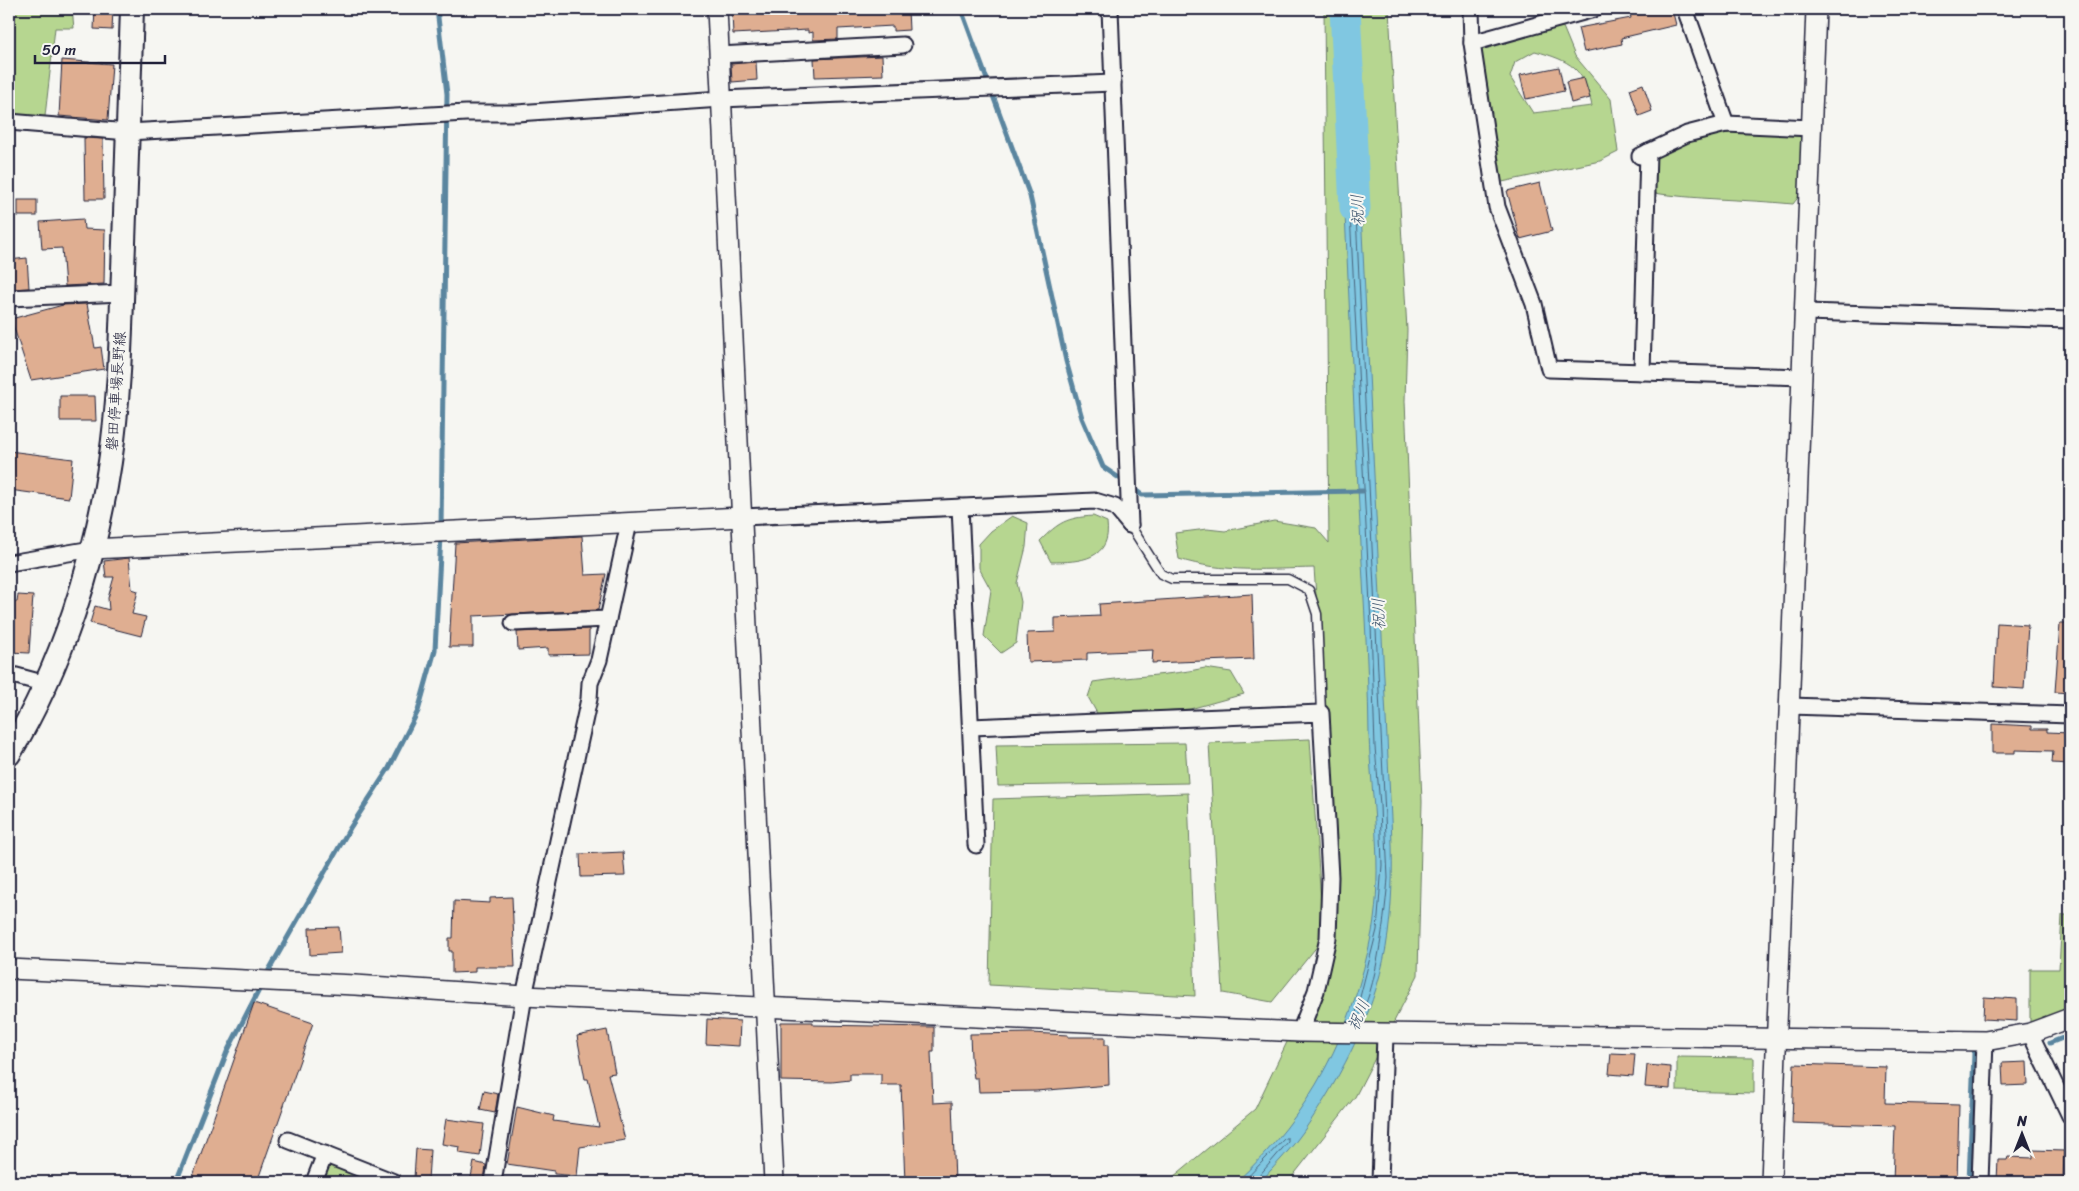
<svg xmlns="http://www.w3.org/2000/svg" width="2079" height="1191" viewBox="0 0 2079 1191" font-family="Sriracha,'Klee One',sans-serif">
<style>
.green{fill:#b6d690;stroke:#6c7c66;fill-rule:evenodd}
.water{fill:#80c7e1;stroke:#5a859f}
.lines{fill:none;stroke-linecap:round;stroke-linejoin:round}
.shore{stroke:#48647d;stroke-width:1}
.stream{stroke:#5a859f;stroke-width:5}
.river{stroke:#80c7e1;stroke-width:31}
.building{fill:#dfae91;stroke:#22223b}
.service-casing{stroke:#22223b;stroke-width:11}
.minor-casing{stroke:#22223b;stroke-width:19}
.tertiary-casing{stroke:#22223b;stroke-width:22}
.secondary-casing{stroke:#22223b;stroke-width:26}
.service{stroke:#f6f6f2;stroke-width:8}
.minor{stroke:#f6f6f2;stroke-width:15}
.tertiary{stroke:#f6f6f2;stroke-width:19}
.secondary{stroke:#f6f6f2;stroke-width:22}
.labels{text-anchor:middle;stroke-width:4;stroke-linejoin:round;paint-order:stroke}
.street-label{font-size:15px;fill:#22223b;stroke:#f6f6f2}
.water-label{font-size:16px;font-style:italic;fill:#3e546d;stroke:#f6f6f2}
</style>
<rect width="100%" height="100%" fill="#f6f6f2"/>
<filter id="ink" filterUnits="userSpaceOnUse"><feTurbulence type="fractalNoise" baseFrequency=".02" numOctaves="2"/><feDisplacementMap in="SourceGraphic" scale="10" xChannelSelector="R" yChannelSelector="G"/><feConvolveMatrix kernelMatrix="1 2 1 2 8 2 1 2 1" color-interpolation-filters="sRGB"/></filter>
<g filter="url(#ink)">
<!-- green -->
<g class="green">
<path d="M 9,9 L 72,9 L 74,28 L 55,28 L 44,125 L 14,122 L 9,168 L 9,122 L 14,122 L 13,87 L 9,86 Z"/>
<path d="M 1324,9 L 1389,9 L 1407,330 L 1405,401 L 1422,801 L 1418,975 L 1355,1097 L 1288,1182 L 1167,1182 L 1255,1109 L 1321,971 L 1323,939 L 1272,1002 L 1223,993 L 1209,743 L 1310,739 L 1323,933 L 1332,819 L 1314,568 C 1270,569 1222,573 1179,559 L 1175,533 L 1207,529 L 1225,531 L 1274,521 L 1316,528 L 1329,543 Z"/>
<path d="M 1563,27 L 1575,56 L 1611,99 L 1618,152 L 1600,161 L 1493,184 L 1472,43 ZM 1535,51 C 1571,61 1584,68 1592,106 L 1533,113 L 1510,77 L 1515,62 Z"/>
<path d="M 1803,127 L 1810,182 L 1793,204 C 1744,199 1695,200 1647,192 L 1648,152 L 1707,129 Z"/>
<path d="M 1012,516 L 1028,523 L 1026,547 L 1017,583 L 1021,602 L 1016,643 L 1001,653 L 984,636 L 991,590 L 979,568 L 979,544 L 991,531 Z"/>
<path d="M 1093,516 L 1107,522 C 1112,560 1080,562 1051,562 L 1040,541 C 1059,522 1066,518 1093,516 Z"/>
<path d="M 1205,668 L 1231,672 L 1244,694 L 1190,709 L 1098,715 L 1088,697 L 1093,682 C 1130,676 1168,676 1205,668 Z"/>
<path d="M 1185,743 L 1188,783 L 998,786 L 996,745 Z"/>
<path d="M 1188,793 L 1195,996 L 989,985 L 993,799 Z"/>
<path d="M 2062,915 L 2070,915 L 2070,1016 L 2030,1033 L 2030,969 L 2059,969 Z"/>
<path d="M 1677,1057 L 1754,1058 L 1754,1093 L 1677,1091 Z"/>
<path d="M 325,1154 L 395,1182 L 315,1182 Z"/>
</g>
<!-- water -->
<path class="water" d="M 1342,155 L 1359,171 L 1391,819 C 1393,858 1393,895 1388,934 C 1379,1005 1344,1073 1303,1132 C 1292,1148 1277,1163 1264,1178 L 1260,1182 L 1236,1182 C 1311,1114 1353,1031 1372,932 C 1384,867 1371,800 1369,734 C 1368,652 1362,570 1358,487 C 1352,377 1348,266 1342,155 Z"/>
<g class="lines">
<!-- shore -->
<g class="shore">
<path d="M 1351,171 L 1354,174 L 1388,878 C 1386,905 1376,1000 1358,1016 L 1356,1013 L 1377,930 L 1382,865 L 1380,805 L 1375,747 L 1371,624 L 1348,174 Z"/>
<path d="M 1243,1182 L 1285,1138 L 1288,1138 L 1288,1142 L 1258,1177 L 1257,1182"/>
</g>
<!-- stream -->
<g class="stream">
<path d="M 437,9 L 447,94 L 441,528"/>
<path d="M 961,9 L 1030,196 L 1066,361 L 1082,418 L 1103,467 L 1125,482"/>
<path d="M 1131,487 L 1142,495 L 1363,491"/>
<path d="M 265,977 L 350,828 L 389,768 L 418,711 L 435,650 L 441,536"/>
<path d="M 2050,1043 L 2070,1035"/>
<path d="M 176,1182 L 227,1052 L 262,984"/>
<path d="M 1969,1182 L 1974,1053"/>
</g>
<!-- river -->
<path class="river" d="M 1345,9 L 1355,208"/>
</g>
<!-- building -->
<g class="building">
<path d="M 95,9 L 113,9 L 112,30 L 94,29 Z"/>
<path d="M 841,9 L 866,9 L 866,12 L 908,10 L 909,30 L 893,31 L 893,26 L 838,29 L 838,39 L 813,40 L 813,32 L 808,33 L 808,30 L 733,34 L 732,13 Z"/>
<path d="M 1629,9 L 1672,9 L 1676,25 L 1621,38 L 1622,44 L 1584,52 L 1578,28 L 1631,18 Z"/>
<path d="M 882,56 L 883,75 L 815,77 L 814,59 Z"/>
<path d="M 62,60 L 112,64 L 108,120 L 59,116 Z"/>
<path d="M 756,62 L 757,80 L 732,82 L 731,64 Z"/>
<path d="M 1559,67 L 1564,91 L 1526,99 L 1520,75 Z"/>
<path d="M 1584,78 L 1590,98 L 1571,103 L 1566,82 Z"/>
<path d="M 1643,84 L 1652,111 L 1639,116 L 1630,89 Z"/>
<path d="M 84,138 L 103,139 L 104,199 L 85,199 Z"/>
<path d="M 1540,183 L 1552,231 L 1520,239 L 1507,191 Z"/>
<rect x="18" y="200" width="19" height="16"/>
<path d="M 83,219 L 84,229 L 105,230 L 104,284 L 65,286 L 62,248 L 42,249 L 40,222 Z"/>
<path d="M 27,258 L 29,288 L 10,289 L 9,260 Z"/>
<path d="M 87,304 L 95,348 L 101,347 L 104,369 L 31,380 L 11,319 L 63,305 Z"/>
<path d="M 60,396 L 95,396 L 96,421 L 60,421 Z"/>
<path d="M 9,451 L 73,459 L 69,498 L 9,490 Z"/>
<path d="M 582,536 L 585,575 L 606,574 L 598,610 L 473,616 L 473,647 L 449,647 L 455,543 Z"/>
<path d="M 129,558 L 132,589 L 138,591 L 132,614 L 146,617 L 141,636 L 90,623 L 95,606 L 109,610 L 108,598 L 114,577 L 106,577 L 104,561 Z"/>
<path d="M 1252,594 L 1254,659 L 1152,663 L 1153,650 L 1087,653 L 1087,660 L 1028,662 L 1027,633 L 1055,632 L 1055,618 L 1100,616 L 1099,604 Z"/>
<path d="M 18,595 L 33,596 L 29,653 L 9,652 L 9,602 L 17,602 Z"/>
<path d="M 1997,623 L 2028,625 L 2024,689 L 1994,687 Z"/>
<path d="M 2060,623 L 2070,623 L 2070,693 L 2055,692 Z"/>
<path d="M 589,629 L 589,654 L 548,655 L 548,648 L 518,650 L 517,632 Z"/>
<path d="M 1992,724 L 2032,726 L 2032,729 L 2047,729 L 2047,732 L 2070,733 L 2070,764 L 2052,763 L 2053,751 L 2015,750 L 2015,753 L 1992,753 Z"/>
<path d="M 623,852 L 625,876 L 581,877 L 580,854 Z"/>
<path d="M 512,897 L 515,967 L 475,967 L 475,972 L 452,973 L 452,951 L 449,951 L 449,938 L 453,938 L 454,901 L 490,903 L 490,898 Z"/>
<path d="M 339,927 L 341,953 L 310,955 L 309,928 Z"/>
<path d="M 1984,997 L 2017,999 L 2017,1021 L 1983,1019 Z"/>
<path d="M 254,1003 L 313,1023 L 257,1182 L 191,1182 Z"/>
<path d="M 707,1019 L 740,1021 L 739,1046 L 706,1044 Z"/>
<path d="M 781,1022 L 813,1022 L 813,1025 L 934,1027 L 934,1052 L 931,1052 L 933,1103 L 952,1102 L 955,1182 L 905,1182 L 901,1085 L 881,1085 L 881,1074 L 850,1074 L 850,1080 L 832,1082 L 781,1081 Z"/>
<path d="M 607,1030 L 615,1073 L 608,1074 L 625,1140 L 580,1147 L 577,1176 L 554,1174 L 554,1171 L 507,1164 L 517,1107 L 554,1116 L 553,1121 L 599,1127 L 588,1079 L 585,1079 L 577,1036 Z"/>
<path d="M 1031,1033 L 1068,1035 L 1068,1037 L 1105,1037 L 1105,1045 L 1108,1045 L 1109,1085 L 1036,1091 L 979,1092 L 978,1078 L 974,1078 L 971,1058 L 970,1034 Z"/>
<path d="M 1611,1053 L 1635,1054 L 1633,1076 L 1609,1074 Z"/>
<path d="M 2027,1062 L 2028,1085 L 2003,1086 L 2002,1063 Z"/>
<path d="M 1794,1064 L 1886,1067 L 1885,1103 L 1959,1105 L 1957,1182 L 1893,1182 L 1895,1126 L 1792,1123 Z"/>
<path d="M 1647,1065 L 1671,1067 L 1670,1089 L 1645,1087 Z"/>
<path d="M 484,1091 L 498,1094 L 495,1113 L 480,1110 Z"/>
<path d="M 446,1119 L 484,1124 L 480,1156 L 459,1153 L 460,1147 L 442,1144 Z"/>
<path d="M 416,1149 L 430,1150 L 428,1180 L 414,1178 Z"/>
<path d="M 2033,1150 L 2064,1151 L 2063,1182 L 1997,1180 L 1998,1160 L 2007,1160 L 2008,1157 L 2033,1158 Z"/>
<path d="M 474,1162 L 486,1165 L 484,1182 L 470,1182 Z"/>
</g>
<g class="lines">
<!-- service casing -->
<g class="service-casing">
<path id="service" d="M 1130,525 L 1161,574 L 1172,579 L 1288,579 L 1309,590 L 1317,614 L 1321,713"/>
</g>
<!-- minor casing -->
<g class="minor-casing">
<g id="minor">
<path d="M 1110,9 L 1130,525"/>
<path d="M 1471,9 L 1472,43 L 1497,207 L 1534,304 L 1549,369 L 1803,377"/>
<path d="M 1685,9 L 1726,124"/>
<path d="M 1472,43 L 1594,9"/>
<path d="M 719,55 L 903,45"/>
<path d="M 9,122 L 128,132 L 466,113 L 517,113 L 721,99 L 1113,83"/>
<path d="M 1640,156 L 1687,134 L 1726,124 L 1812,128"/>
<path d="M 9,298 L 122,293"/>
<path d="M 1805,312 L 2070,320"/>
<path d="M 1642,372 L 1648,152"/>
<path d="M 960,507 L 976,845"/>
<path d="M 742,517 L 1095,501 L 1115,507 L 1130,525"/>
<path d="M 9,563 L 92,549"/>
<path d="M 513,623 L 608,619"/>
<path d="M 9,674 L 46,684"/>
<path d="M 1790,706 L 2070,715"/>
<path d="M 971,727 L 1321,713 L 1330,877 L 1328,938 L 1316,991 L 1300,1032"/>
<path d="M 2030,1033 L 2070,1116"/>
<path d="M 288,1140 L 394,1182"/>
<path d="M 314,1182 L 325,1154"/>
<path d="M 493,1182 L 524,996 L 589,699 L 590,683 L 599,660 L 629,523"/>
<path d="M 1380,1182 L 1385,1035"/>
<path d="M 1980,1182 L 1985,1041"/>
</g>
</g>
<!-- tertiary casing -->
<g class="tertiary-casing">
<g id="tertiary">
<path d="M 717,9 L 774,1182"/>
<path d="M 92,549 L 742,517"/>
<path d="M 9,969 L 355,985 L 524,996 L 1300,1032 L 1985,1041 L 2030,1033 L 2070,1018"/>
<path d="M 1771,1182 L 1816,9"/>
</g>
</g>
<!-- secondary casing -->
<g class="secondary-casing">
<path id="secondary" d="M 9,754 C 62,666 95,563 110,462 C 121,390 121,316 124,243 C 127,165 130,87 132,9"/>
</g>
<!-- service -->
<use href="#service" class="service"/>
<!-- minor -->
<use href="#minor" class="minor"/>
<!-- tertiary -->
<use href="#tertiary" class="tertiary"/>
<!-- secondary -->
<use href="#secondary" class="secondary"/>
</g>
</g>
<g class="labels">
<!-- street labels -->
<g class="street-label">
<text transform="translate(116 391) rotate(-86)" y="5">磐田停車場長野線</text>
</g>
<!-- water labels -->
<g class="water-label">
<text transform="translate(1357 210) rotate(-93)" y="6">祝川</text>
<text transform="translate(1378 614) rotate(-92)" y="6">祝川</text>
<text transform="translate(1358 1015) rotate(-67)" y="6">祝川</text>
</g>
</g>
<!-- margin -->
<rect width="2079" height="1191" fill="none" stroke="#f6f6f2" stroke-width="30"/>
<rect x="15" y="15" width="2049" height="1161" fill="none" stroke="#22223b" stroke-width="2" filter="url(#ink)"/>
<!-- north arrow -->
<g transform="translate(2022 1134)" stroke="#f6f6f2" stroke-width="4" paint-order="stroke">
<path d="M0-4L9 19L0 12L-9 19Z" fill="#22223b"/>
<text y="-8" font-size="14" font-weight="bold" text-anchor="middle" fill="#22223b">N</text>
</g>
<!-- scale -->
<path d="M35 55v8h130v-8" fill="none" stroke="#22223b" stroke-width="2.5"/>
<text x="42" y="55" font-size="15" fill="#22223b" stroke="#f6f6f2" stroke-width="4" paint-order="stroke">50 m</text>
</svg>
